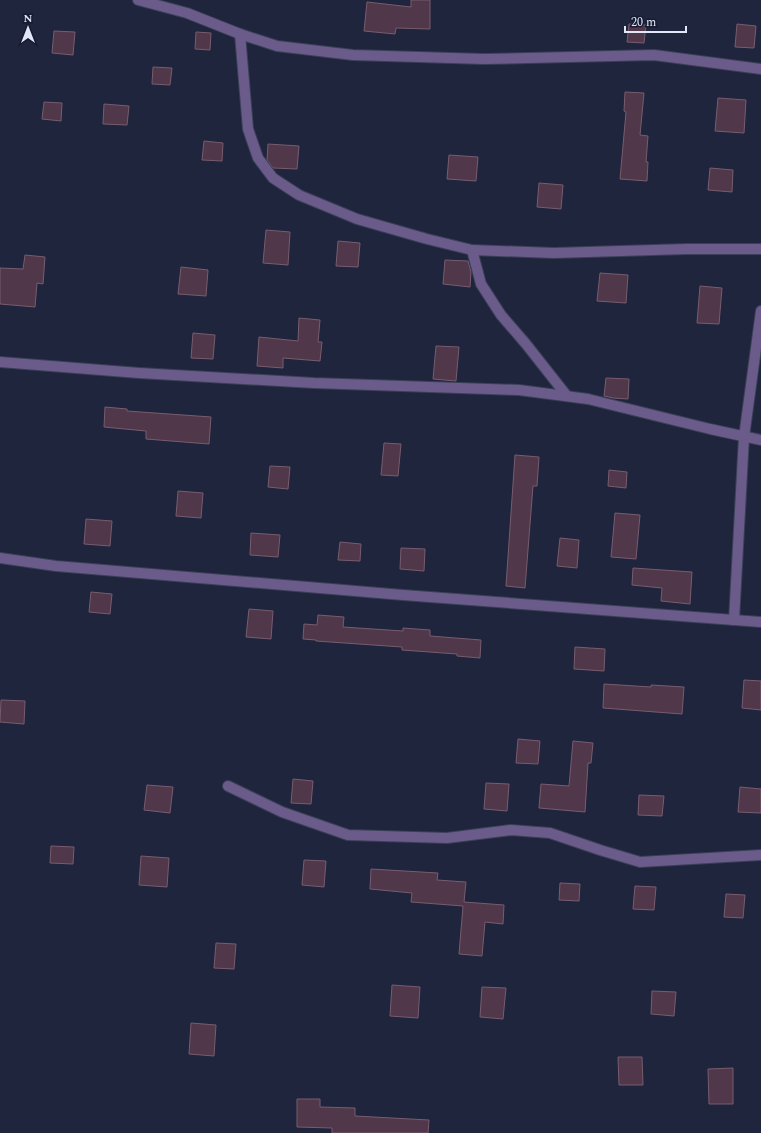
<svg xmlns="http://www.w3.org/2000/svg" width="761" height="1133" viewBox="0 0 761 1133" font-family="Spectral,serif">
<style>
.building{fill:#503749;stroke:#785c70}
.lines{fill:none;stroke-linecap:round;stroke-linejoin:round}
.minor-casing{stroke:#3a4057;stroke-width:12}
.minor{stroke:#6b5b8a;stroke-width:10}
</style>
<rect width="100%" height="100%" fill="#1f253d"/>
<!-- building -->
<g class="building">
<path d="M 411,0 L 430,0 L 430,29 L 396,28 L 395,34 L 364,31 L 367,2 L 411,7 Z"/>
<path d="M 629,24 L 646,25 L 644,43 L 627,42 Z"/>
<path d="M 737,24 L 756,26 L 754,48 L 735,47 Z"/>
<path d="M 54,31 L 75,32 L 73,55 L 52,53 Z"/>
<path d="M 196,32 L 211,33 L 210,50 L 195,49 Z"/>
<path d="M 153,67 L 172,68 L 170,85 L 152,84 Z"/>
<path d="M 625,92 L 644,93 L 640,135 L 648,136 L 646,162 L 648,162 L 647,181 L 620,179 L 626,112 L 624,111 Z"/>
<path d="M 718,98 L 746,100 L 744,133 L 715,131 Z"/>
<path d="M 44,102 L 62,103 L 61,121 L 42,119 Z"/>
<path d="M 104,104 L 129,106 L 127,125 L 103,124 Z"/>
<path d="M 204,141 L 223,143 L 222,161 L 202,160 Z"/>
<path d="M 268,144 L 299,146 L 297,169 L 273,168 L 267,160 Z"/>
<path d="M 449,155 L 478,157 L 476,181 L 447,179 Z"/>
<path d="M 710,168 L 733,170 L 732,192 L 708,190 Z"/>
<path d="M 539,183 L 563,185 L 561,209 L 537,207 Z"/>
<path d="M 266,230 L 290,232 L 288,265 L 263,263 Z"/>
<path d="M 338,241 L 360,243 L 358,267 L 336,266 Z"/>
<path d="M 25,255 L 45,257 L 43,284 L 37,283 L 35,307 L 0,304 L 0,268 L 23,269 Z"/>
<path d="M 445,260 L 468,261 L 471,272 L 470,287 L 443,284 Z"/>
<path d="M 181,267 L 208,270 L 206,296 L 178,294 Z"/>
<path d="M 600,273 L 628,275 L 626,303 L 597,301 Z"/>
<path d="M 700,286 L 722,288 L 719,324 L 697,323 Z"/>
<path d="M 299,318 L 320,320 L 318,342 L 322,342 L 320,361 L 283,358 L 283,368 L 257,366 L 259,337 L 298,341 Z"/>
<path d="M 193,333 L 215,335 L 213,359 L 191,358 Z"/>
<path d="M 436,346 L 459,347 L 456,381 L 433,379 Z"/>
<path d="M 606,378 L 629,379 L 628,399 L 613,398 L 604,396 Z"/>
<path d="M 105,407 L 127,409 L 127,411 L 211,417 L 209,444 L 146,439 L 146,431 L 104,427 Z"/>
<path d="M 384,443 L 401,444 L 398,476 L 381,475 Z"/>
<path d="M 515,455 L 539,457 L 537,486 L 533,486 L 525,588 L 506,586 Z"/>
<path d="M 270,466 L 290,467 L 288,489 L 268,487 Z"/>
<path d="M 609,470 L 627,472 L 626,488 L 608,486 Z"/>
<path d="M 178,491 L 203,493 L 201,518 L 176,516 Z"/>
<path d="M 615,513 L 640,515 L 636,559 L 611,557 Z"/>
<path d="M 86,519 L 112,521 L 110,546 L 84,544 Z"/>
<path d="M 251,533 L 280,535 L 278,557 L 250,555 Z"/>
<path d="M 560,538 L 579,540 L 577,568 L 557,566 Z"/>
<path d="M 340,542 L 361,544 L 360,561 L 338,560 Z"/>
<path d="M 401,548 L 425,549 L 424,571 L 400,569 Z"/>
<path d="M 633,568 L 692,572 L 690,604 L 661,601 L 662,588 L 632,585 Z"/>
<path d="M 91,592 L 112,594 L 110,614 L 89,612 Z"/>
<path d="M 249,609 L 273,611 L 271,639 L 246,637 Z"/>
<path d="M 318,615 L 344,617 L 343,627 L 403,631 L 403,628 L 430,630 L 430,636 L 481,640 L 480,658 L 457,656 L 457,654 L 402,650 L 402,647 L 316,641 L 316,640 L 303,639 L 304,624 L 317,625 Z"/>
<path d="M 575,647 L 605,649 L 604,671 L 574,669 Z"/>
<path d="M 744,680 L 761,681 L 761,710 L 742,708 Z"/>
<path d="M 604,684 L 651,687 L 651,685 L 684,687 L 682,714 L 603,708 Z"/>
<path d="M 1,700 L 25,701 L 24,724 L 0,722 Z"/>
<path d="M 518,739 L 540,741 L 538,764 L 516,763 Z"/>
<path d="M 573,741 L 593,743 L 591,763 L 588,763 L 585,812 L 539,808 L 541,784 L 569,786 Z"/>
<path d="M 293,779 L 313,781 L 311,804 L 291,803 Z"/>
<path d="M 486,783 L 509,784 L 507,811 L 484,809 Z"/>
<path d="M 147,785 L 173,787 L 170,813 L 144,810 Z"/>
<path d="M 740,787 L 761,789 L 761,813 L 738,812 Z"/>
<path d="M 639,795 L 664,796 L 662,816 L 638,815 Z"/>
<path d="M 51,846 L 74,847 L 73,864 L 50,863 Z"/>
<path d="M 141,856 L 169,858 L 167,887 L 139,885 Z"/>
<path d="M 304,860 L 326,861 L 324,887 L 302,885 Z"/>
<path d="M 371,869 L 438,873 L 437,880 L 466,882 L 464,902 L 504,905 L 503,924 L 485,922 L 482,956 L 459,954 L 463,906 L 411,902 L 412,893 L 370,889 Z"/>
<path d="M 560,883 L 580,884 L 579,901 L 559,900 Z"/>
<path d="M 635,886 L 656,887 L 654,910 L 633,909 Z"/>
<path d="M 726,894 L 745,895 L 743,918 L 724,917 Z"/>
<path d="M 216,943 L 236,944 L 234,969 L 214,968 Z"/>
<path d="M 392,985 L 420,987 L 418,1018 L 390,1016 Z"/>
<path d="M 482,987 L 506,988 L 503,1019 L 480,1017 Z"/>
<path d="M 652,991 L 676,992 L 674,1016 L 651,1014 Z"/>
<path d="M 191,1023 L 216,1025 L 214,1056 L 189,1054 Z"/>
<path d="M 618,1057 L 642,1057 L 643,1085 L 619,1085 Z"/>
<path d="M 733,1068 L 733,1104 L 709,1104 L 708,1069 Z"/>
<path d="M 297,1099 L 320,1099 L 320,1107 L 355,1108 L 355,1116 L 429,1120 L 428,1133 L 332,1133 L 332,1128 L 297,1127 Z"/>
</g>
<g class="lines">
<!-- minor casing -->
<g class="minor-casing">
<g id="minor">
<path d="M 138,0 L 187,13 L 240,34 L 277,46 L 353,55 L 484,59 L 654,55 L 761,69"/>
<path d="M 240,34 L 248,129 L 258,158 L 273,178 L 299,195 L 357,219 L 427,239 L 472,250 L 554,253 L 687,249 L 761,249"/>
<path d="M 472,250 L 481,284 L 501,315 L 526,344 L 567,396"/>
<path d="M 0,362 L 139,373 L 314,383 L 519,390 L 588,399 L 710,429 L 761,440"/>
<path d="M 0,558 L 56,566 L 403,595 L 761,622"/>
<path d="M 734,620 L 744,437 L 761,311"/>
<path d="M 228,786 L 282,812 L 348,835 L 447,838 L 511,830 L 550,833 L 600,850 L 640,862 L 761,855"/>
</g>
</g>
<!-- minor -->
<use href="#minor" class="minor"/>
</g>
<!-- north arrow -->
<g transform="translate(28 28)" stroke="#161b33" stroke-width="3" paint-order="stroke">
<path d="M0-3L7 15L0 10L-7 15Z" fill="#e2e7f7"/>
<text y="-6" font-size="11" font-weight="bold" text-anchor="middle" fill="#e2e7f7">N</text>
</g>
<!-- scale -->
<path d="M625 26v6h61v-6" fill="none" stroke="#e2e7f7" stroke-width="2"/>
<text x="631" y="26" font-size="12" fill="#e2e7f7" stroke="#161b33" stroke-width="3" paint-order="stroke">20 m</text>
</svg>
